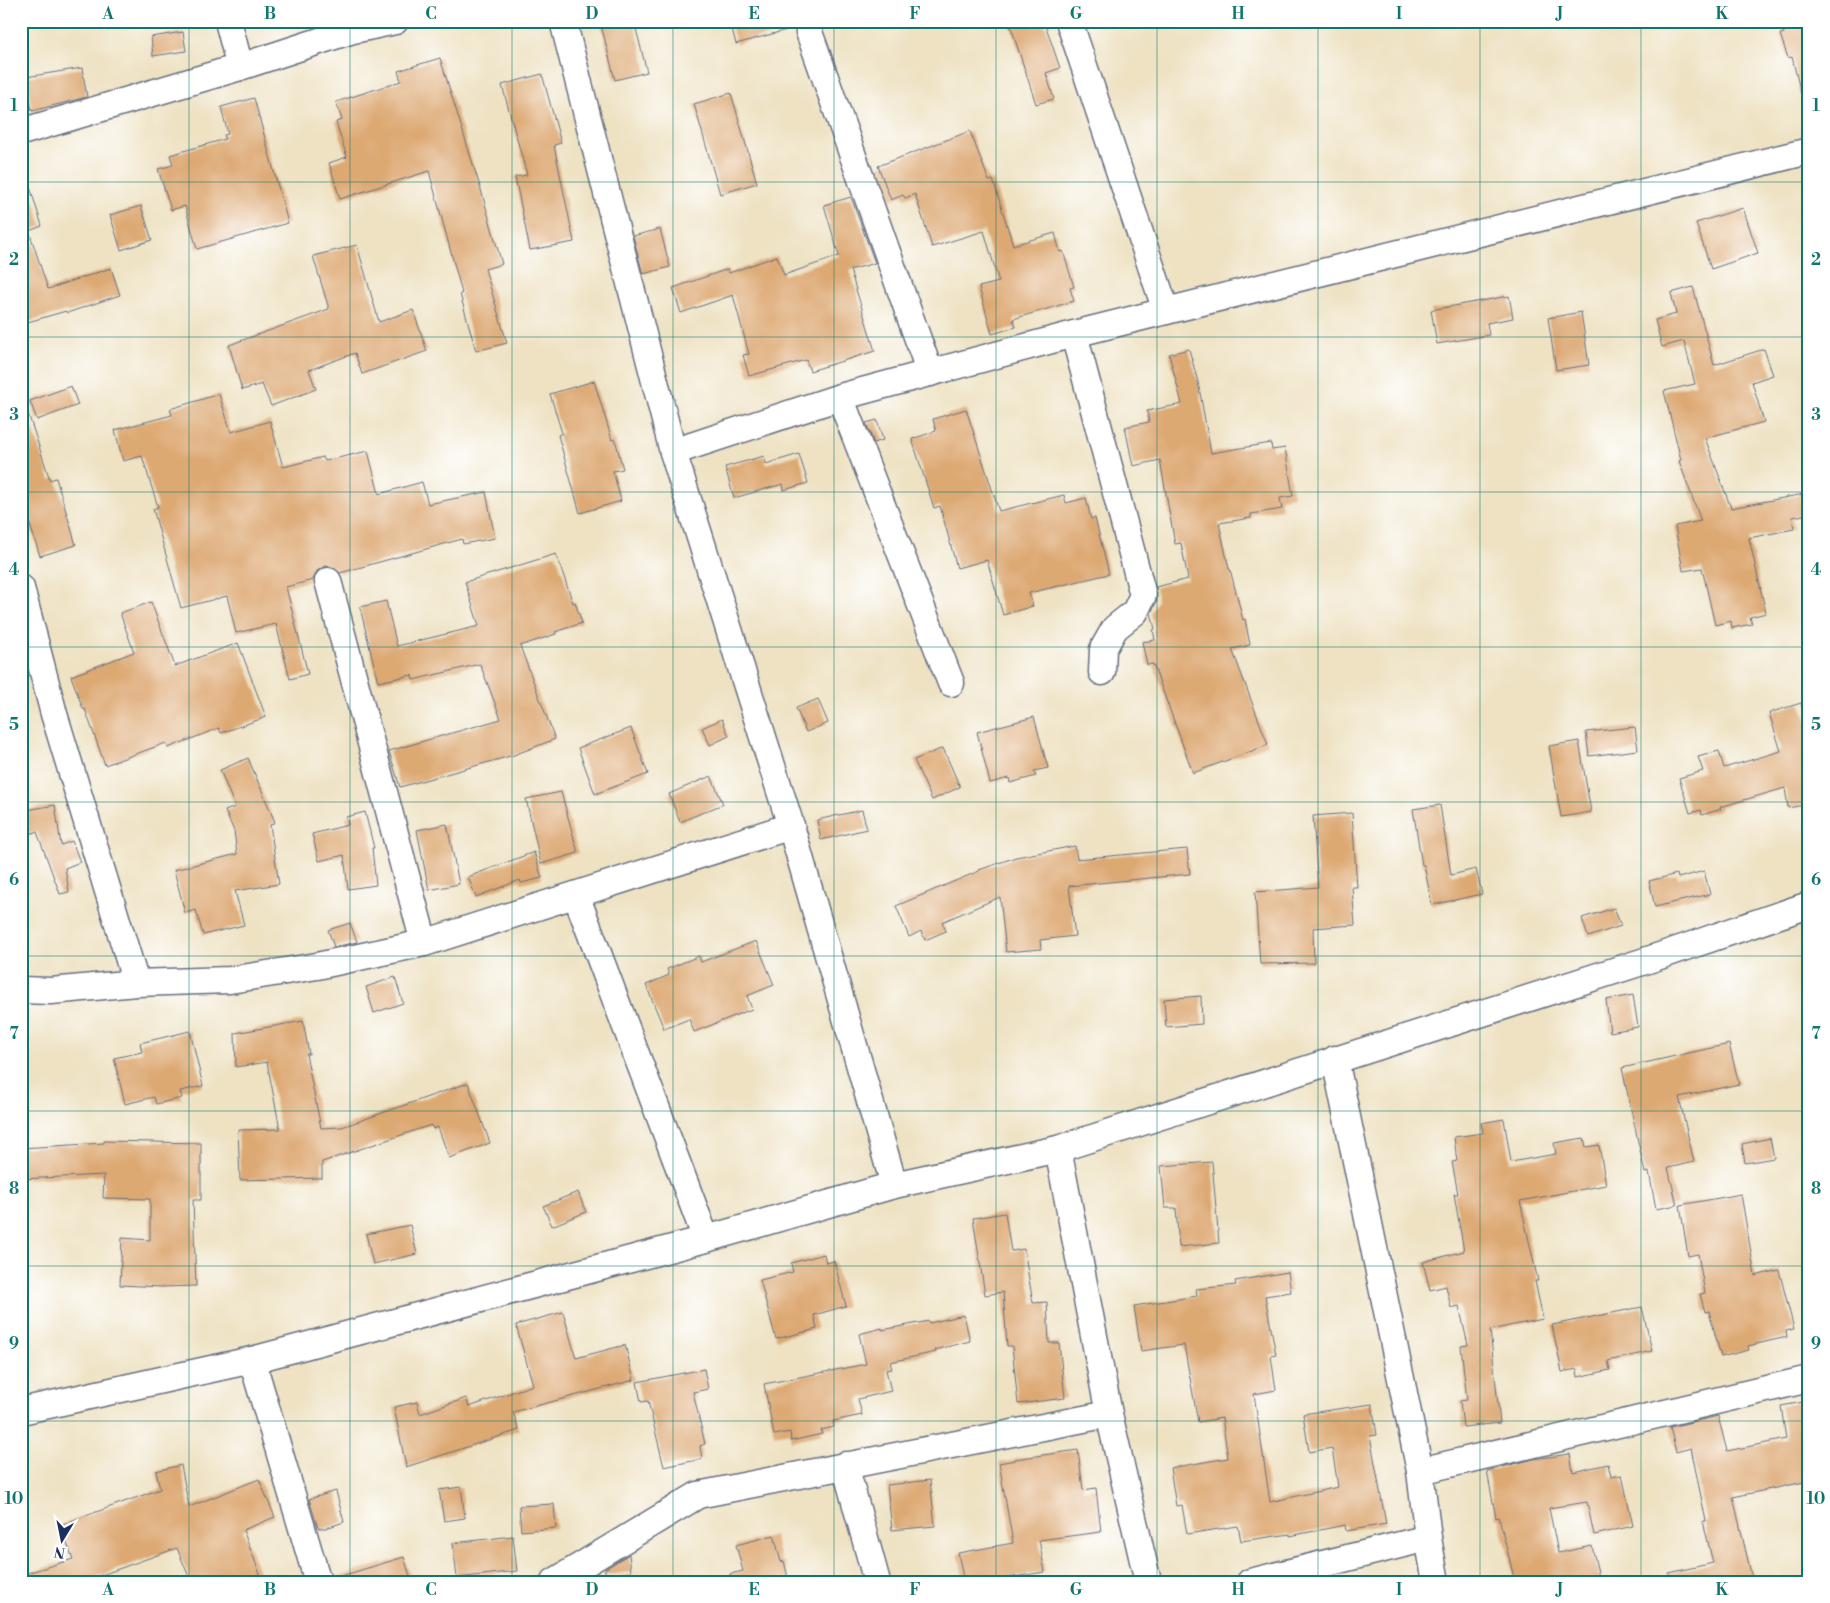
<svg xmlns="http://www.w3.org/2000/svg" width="1830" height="1603" font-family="'Libre Bodoni',serif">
  <rect width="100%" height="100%" fill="#fff"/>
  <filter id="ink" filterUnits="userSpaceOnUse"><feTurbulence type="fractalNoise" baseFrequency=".02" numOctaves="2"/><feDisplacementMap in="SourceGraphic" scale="10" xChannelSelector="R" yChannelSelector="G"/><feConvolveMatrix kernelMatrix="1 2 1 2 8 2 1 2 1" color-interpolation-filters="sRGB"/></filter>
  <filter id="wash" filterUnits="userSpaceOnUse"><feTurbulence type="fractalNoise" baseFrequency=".0096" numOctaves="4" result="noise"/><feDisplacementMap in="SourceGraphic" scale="20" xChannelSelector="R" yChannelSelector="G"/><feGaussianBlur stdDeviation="1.12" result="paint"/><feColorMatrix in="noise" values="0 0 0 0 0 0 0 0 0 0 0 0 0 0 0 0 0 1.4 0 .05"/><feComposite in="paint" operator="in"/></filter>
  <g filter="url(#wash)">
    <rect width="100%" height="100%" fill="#eee2c3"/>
    <g id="blocks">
      <g fill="#dda973">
        <polygon points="600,21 634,21 647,72 615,80"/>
        <polygon points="730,21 793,21 794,28 736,44"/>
        <polygon points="1009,21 1044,21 1060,68 1046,73 1054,99 1036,104"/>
        <polygon points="1779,21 1809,21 1809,93 1801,94 1792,57 1788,58 1780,34 1784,33"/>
        <polygon points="183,32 186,51 153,56 151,37"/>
        <polygon points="440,58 481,190 502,264 485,269 507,343 476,351 460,294 462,293 429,171 340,199 329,163 347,157 336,122 342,120 336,102 401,81 398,71"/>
        <polygon points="82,68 87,97 32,111 26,77"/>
        <polygon points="542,74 561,143 554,145 574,242 530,250 515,177 527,175 502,85"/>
        <polygon points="731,93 757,183 720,194 694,104"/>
        <polygon points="254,98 288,223 197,249 185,206 171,210 158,169 173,165 170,155 225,139 224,135 228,134 221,107"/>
        <polygon points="970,131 989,181 993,180 1013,245 1055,233 1060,252 1063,251 1074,287 1070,288 1074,301 1013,319 1016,327 992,334 979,287 999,282 984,231 932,247 915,194 905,198 903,195 891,200 878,166"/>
        <polygon points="26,174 42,226 29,231 48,289 111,268 120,295 67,313 66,311 21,324 21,175"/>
        <polygon points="851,197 875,263 850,270 875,351 810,371 806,360 749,376 743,355 749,354 733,295 681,313 673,288 728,269 729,273 777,256 784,275 839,256 824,205"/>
        <polygon points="141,206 152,240 121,250 110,215"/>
        <polygon points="1743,208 1758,253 1711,269 1696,223"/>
        <polygon points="660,229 670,267 643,274 633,236"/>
        <polygon points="357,245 379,322 413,310 427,351 362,374 355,353 309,370 316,389 271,406 262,384 242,390 229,345 329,309 313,256"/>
        <polygon points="1693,287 1714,365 1764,349 1773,375 1752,382 1764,422 1705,438 1731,508 1809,493 1809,514 1792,517 1794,529 1749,538 1766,613 1750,617 1752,624 1732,628 1731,621 1715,625 1702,568 1683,571 1675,526 1701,521 1679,461 1681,460 1664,391 1695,384 1684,341 1662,347 1655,320 1676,314 1671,293"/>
        <polygon points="1509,296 1513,318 1487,323 1489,335 1437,344 1431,310"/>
        <polygon points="1581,312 1589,365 1556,370 1548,318"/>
        <polygon points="1189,349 1198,382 1211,453 1271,443 1272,450 1285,448 1293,496 1280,498 1282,509 1251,514 1251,518 1219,523 1229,569 1230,569 1243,620 1245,619 1250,645 1232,649 1268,745 1193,773 1153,664 1147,665 1142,642 1155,640 1153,630 1155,629 1151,613 1157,601 1156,587 1188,579 1181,543 1175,544 1160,460 1133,466 1125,427 1149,422 1147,411 1182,404 1169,354"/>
        <polygon points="594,381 612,440 615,439 623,469 613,471 621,501 580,513 558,435 562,433 550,394"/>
        <polygon points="71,386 78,405 37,420 30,401"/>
        <polygon points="219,394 231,432 270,421 283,467 323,457 325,461 368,451 379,494 422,482 428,504 486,492 495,538 463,544 462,539 340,573 332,567 325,566 317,571 313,580 286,587 308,674 290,679 276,624 236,633 227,596 181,608 153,509 158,507 142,456 123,461 115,430 172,415 170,409"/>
        <polygon points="25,404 50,480 56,478 76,545 40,556 21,497 21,405"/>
        <polygon points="966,409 999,511 1064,495 1066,503 1086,498 1091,519 1095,518 1109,574 1029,593 1033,606 1003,615 987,560 957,568 940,506 934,508 912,439 936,431 933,419"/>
        <polygon points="877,420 883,440 874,443 866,423"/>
        <polygon points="799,454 808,483 784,490 783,484 734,498 725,467 764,456 766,464"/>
        <polygon points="556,554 573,603 575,602 582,623 555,632 556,634 520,646 555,739 514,755 400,787 389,751 501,719 480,664 413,680 412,675 378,682 360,607 386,601 397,646 479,626 465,582"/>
        <polygon points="151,602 175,666 238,643 266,717 221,733 219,728 168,748 166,743 105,765 85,709 83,709 71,676 134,652 120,613"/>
        <polygon points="818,699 828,723 806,732 796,708"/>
        <polygon points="1801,703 1809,729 1809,804 1788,808 1785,788 1720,807 1721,809 1702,815 1701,810 1690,813 1679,778 1703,771 1698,757 1719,751 1724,768 1781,751 1769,713"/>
        <polygon points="1034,717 1048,768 1034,771 1036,776 1010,783 1009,778 990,783 977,732"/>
        <polygon points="722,719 729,736 710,745 702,728"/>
        <polygon points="1635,727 1638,750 1589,756 1586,732"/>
        <polygon points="631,728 648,774 595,794 578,748"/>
        <polygon points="1579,741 1591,812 1561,817 1549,746"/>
        <polygon points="943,748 960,787 932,800 914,760"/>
        <polygon points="248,758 275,822 270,825 279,884 235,891 244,925 203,935 196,910 185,913 174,870 237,854 234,831 225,811 235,807 220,770"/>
        <polygon points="711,776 723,804 680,822 669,794"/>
        <polygon points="561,792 578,853 541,864 526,799"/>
        <polygon points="55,805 61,845 72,841 80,862 65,868 69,892 60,894 37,832 21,835 21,811"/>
        <polygon points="1440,805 1451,875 1476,869 1482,894 1432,905 1424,865 1422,865 1413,809"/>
        <polygon points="862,810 867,829 821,840 817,820"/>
        <polygon points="365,812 374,848 372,848 376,885 348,889 344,855 319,861 312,834 348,825 346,817"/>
        <polygon points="1352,813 1357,887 1352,887 1355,925 1313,928 1314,963 1260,964 1255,892 1318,887 1313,816"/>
        <polygon points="447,824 459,884 429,890 417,830"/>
        <polygon points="1075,846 1077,859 1187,849 1190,874 1069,886 1075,936 1040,940 1041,949 1006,952 1000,897 942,922 946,931 925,940 921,931 909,937 896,906 979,871 979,870 1016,857"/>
        <polygon points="534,852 542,878 521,883 520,880 476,897 468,877"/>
        <polygon points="1704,871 1710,894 1655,907 1649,881 1677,874 1678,878"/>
        <polygon points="1614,908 1621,926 1588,937 1582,918"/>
        <polygon points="350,923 357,942 334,947 328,930"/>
        <polygon points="756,941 774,985 747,996 752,1009 694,1032 689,1019 664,1029 646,985 669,975 667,969 699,956 701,962"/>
        <polygon points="395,977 403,1003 374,1013 366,987"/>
        <polygon points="1633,995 1638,1027 1610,1032 1606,1000"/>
        <polygon points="1201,996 1202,1024 1166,1027 1164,999"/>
        <polygon points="303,1021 309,1054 306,1054 321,1128 342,1127 468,1083 490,1143 449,1158 438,1127 433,1129 431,1125 322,1162 322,1178 240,1180 238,1130 280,1129 267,1062 236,1067 235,1033"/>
        <polygon points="190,1031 203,1086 180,1091 182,1098 156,1104 154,1097 125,1104 114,1058 142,1052 140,1043"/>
        <polygon points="1729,1044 1739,1084 1679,1097 1694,1162 1668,1168 1677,1205 1656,1209 1649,1172 1645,1173 1622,1068"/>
        <polygon points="1504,1119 1511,1162 1556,1154 1554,1143 1584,1138 1586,1147 1599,1145 1606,1185 1520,1201 1538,1281 1535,1281 1543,1319 1490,1330 1500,1423 1463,1427 1460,1401 1467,1400 1461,1346 1468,1345 1459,1306 1451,1308 1446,1286 1430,1290 1423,1262 1464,1251 1454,1194 1458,1194 1452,1162 1457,1161 1454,1137 1483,1133 1481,1123"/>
        <polygon points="1770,1138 1774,1158 1745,1163 1742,1144"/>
        <polygon points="104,1141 201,1143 201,1200 193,1200 196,1286 162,1287 120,1285 122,1238 150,1240 150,1199 103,1198 104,1175 21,1179 21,1148 104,1143"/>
        <polygon points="1212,1162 1219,1243 1179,1247 1176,1208 1165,1208 1161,1166"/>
        <polygon points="578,1192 586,1212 552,1226 543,1206"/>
        <polygon points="1741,1194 1755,1276 1779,1270 1794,1329 1786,1331 1787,1337 1748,1346 1749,1350 1721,1357 1709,1311 1705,1312 1700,1294 1705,1293 1698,1254 1688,1256 1680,1205"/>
        <polygon points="1005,1213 1011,1251 1024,1249 1033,1303 1047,1302 1049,1343 1059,1343 1065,1398 1018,1404 1012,1346 1007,1346 1003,1292 985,1295 973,1218"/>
        <polygon points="410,1225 417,1254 373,1264 366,1234"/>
        <polygon points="824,1254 826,1263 834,1261 846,1306 814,1315 817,1329 776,1339 760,1280 793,1272 791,1263"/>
        <polygon points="1288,1272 1291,1292 1265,1296 1276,1355 1271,1356 1276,1390 1254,1394 1270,1502 1338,1487 1332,1448 1309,1452 1303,1414 1372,1404 1377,1435 1370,1436 1386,1524 1346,1531 1345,1525 1290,1536 1290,1534 1241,1541 1238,1526 1187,1534 1182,1505 1176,1506 1170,1468 1228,1458 1222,1418 1198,1422 1184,1345 1141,1351 1134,1306 1197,1296 1196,1289 1236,1285 1235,1281"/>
        <polygon points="1642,1307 1652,1351 1608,1361 1610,1370 1578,1377 1577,1369 1562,1372 1552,1325"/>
        <polygon points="563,1312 576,1358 625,1345 634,1380 513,1412 519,1430 406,1467 394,1407 417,1402 420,1414 466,1398 469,1407 533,1385 516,1325"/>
        <polygon points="964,1315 970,1341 935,1350 936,1352 890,1362 892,1369 886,1370 891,1391 858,1399 862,1415 833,1421 834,1427 821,1430 822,1434 791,1441 790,1432 774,1435 764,1384 866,1364 859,1334 882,1328 882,1330 929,1321 929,1323"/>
        <polygon points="704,1369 708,1389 693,1392 705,1444 700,1446 702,1459 664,1467 648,1401 641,1402 637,1382"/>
        <polygon points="1809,1401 1809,1481 1733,1497 1753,1582 1670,1582 1669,1573 1713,1563 1703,1521 1706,1521 1691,1448 1676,1452 1670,1427 1718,1416 1727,1451 1786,1439 1781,1406"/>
        <polygon points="1078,1450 1083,1490 1096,1488 1101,1532 1039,1540 1045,1572 982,1582 964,1582 958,1553 1013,1543 999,1463 1015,1460 1015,1459"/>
        <polygon points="1570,1454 1573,1472 1608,1464 1611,1477 1622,1475 1633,1526 1594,1535 1587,1502 1549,1508 1558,1553 1592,1546 1600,1582 1515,1582 1499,1517 1496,1518 1487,1471 1534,1459"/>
        <polygon points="181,1465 189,1507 259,1479 275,1517 243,1530 263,1582 191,1582 177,1548 82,1582 21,1582 21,1575 73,1559 60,1525 160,1489 156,1471"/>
        <polygon points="930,1480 935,1526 892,1530 887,1485"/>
        <polygon points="461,1487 465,1518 444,1521 439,1490"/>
        <polygon points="336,1491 344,1522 326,1528 318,1528 309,1499"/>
        <polygon points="554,1504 556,1528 521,1531 519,1506"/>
        <polygon points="774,1535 781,1562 784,1561 789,1582 731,1582 730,1574 743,1571 736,1545"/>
        <polygon points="513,1536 517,1571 457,1578 453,1543"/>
        <polygon points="629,1554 631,1572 605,1575 605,1569"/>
        <polygon points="404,1557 412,1582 339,1582 338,1577"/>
      </g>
    </g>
  </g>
  <g filter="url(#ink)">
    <use href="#blocks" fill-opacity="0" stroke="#656e81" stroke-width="1"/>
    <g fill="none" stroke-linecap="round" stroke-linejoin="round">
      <defs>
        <g id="minor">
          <polyline points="228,21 240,67"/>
          <polyline points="563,21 673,452 791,826 894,1185"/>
          <polyline points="808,21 809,32 930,373"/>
          <polyline points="1069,21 1166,311"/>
          <polyline points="21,132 240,67 353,30 395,21"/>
          <polyline points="1074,334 1143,595 1135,612 1115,628 1103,649 1102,672"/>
          <polyline points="840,397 951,683"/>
          <polyline points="673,452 840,397 1074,334 1809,151"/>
          <polyline points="328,581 424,943"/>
          <polyline points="21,588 54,714 136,983"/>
          <polyline points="576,895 706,1239"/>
          <polyline points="21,990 51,991 136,983 230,980 317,966 424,943 791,826"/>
          <polyline points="1335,1059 1420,1471 1428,1538 1436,1582"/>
          <polyline points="1058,1149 1109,1414 1148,1582"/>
          <polyline points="252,1360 318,1582"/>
          <polyline points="21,1411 252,1360 706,1239 894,1185 1058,1149 1645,961 1809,905"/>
          <polyline points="845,1465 877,1582"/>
          <polyline points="1420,1471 1809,1379"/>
          <polyline points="554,1582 698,1495 1109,1414"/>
          <polyline points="1250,1582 1428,1538"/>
        </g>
      </defs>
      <use href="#minor" stroke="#656e81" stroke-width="29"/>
      <use href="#minor" stroke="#fff" stroke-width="26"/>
    </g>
  </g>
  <path fill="none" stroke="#0f766e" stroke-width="1" stroke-opacity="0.55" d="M189,21V1582M350,21V1582M512,21V1582M673,21V1582M834,21V1582M996,21V1582M1157,21V1582M1318,21V1582M1480,21V1582M1641,21V1582M21,182H1809M21,337H1809M21,492H1809M21,647H1809M21,802H1809M21,956H1809M21,1111H1809M21,1266H1809M21,1421H1809"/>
  <rect width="1830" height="1603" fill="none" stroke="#fff" stroke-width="55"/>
  <g transform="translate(62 1540) rotate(190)" stroke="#ffffff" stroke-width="4" paint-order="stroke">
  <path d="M0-4L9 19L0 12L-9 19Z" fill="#1b2f5e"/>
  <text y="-8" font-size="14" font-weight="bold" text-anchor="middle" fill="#1b2f5e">N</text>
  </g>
  <rect x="28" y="28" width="1774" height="1548" fill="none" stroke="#0f766e" stroke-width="2"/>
  <g font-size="16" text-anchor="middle" font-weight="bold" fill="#0f766e">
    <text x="108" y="19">A</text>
    <text x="270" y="19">B</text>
    <text x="431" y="19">C</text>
    <text x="592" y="19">D</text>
    <text x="754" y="19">E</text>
    <text x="915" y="19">F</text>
    <text x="1076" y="19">G</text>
    <text x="1238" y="19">H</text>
    <text x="1399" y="19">I</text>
    <text x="1560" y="19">J</text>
    <text x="1722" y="19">K</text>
    <text x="14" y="111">1</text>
    <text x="1816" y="111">1</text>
    <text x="14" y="265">2</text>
    <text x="1816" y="265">2</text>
    <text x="14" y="420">3</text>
    <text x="1816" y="420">3</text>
    <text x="14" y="575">4</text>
    <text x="1816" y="575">4</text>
    <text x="14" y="730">5</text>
    <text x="1816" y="730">5</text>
    <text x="14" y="885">6</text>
    <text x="1816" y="885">6</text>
    <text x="14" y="1039">7</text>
    <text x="1816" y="1039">7</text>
    <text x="14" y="1194">8</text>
    <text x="1816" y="1194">8</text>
    <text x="14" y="1349">9</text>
    <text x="1816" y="1349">9</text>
    <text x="14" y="1504">10</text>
    <text x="1816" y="1504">10</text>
    <text x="108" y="1595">A</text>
    <text x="270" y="1595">B</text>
    <text x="431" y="1595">C</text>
    <text x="592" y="1595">D</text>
    <text x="754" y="1595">E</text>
    <text x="915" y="1595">F</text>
    <text x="1076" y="1595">G</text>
    <text x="1238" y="1595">H</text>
    <text x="1399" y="1595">I</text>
    <text x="1560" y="1595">J</text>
    <text x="1722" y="1595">K</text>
  </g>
</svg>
